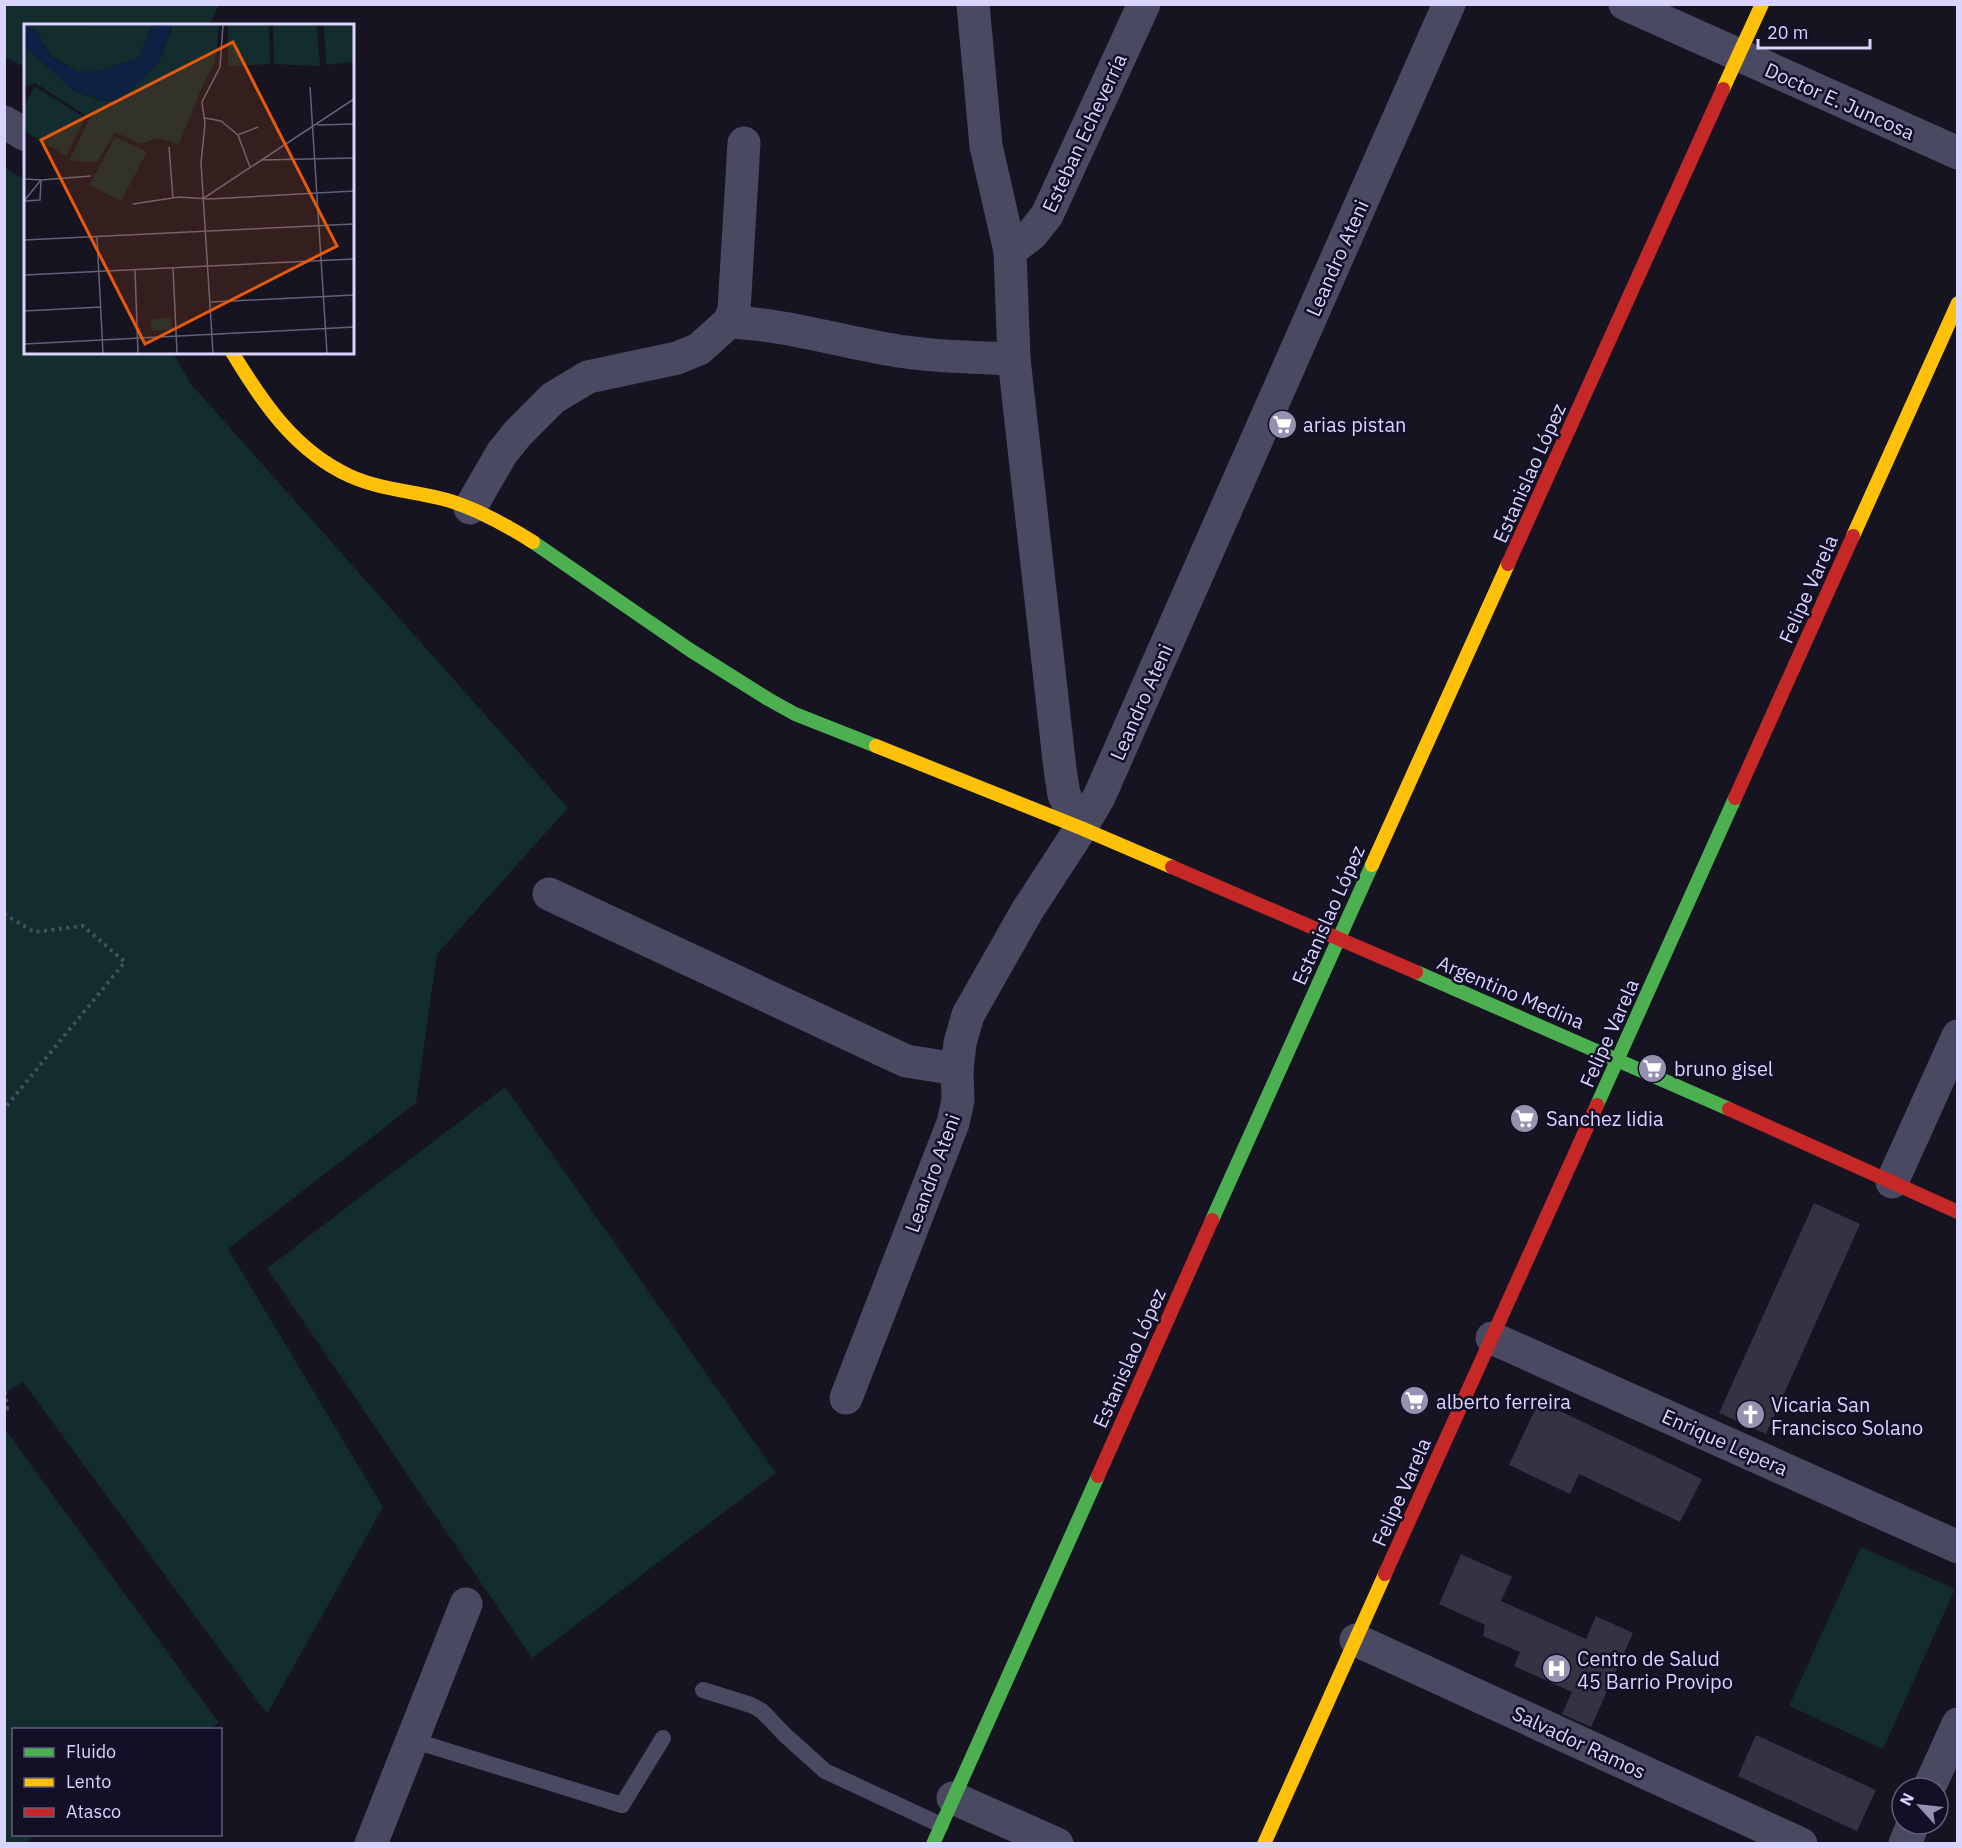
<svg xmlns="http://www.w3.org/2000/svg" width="1962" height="1848" font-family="'IBM Plex Sans',sans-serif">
  <rect width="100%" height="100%" fill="#161421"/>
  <g fill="#132c2d">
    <polygon points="4,5 5,4 219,5 209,25 26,26 25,67 5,57"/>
    <polygon points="4,167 25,180 26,352 173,353 190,383 568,808 437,954 416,1103 228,1249 383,1507 267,1714 23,1382 5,1393"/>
    <polygon points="505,1087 776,1473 532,1658 267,1268"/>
    <polygon points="4,1428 219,1723 208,1730 14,1730 14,1834 37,1835 23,1843 4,1843"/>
    <polygon points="1861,1547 1955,1589 1883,1749 1789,1706"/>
  </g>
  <g fill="#343243">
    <polygon points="1814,1203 1860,1224 1766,1434 1719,1413"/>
    <polygon points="1539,1401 1702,1479 1680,1522 1579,1474 1570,1494 1509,1465"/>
    <polygon points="1461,1554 1512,1577 1501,1601 1586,1639 1596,1616 1633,1633 1591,1727 1562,1714 1572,1692 1514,1666 1520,1652 1483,1636 1485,1625 1439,1604"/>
    <polygon points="1756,1735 1876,1790 1857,1831 1738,1776"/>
  </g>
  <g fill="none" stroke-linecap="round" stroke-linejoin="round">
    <g stroke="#44505f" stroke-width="4" stroke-dasharray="3 4.5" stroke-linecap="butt">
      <polyline points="4,914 34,932 83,926 125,962 4,1109"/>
      <polyline points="4,1384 7,1409 4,1410"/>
    </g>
    <g stroke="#4a4962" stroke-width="16">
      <polyline points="703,1690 751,1705 762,1711 785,1735 825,1771 941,1825"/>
      <polyline points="412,1740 622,1805 663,1738"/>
    </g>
    <g stroke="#4a4962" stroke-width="33">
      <polyline points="973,4 986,146 1010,251 1014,359 1060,769 1064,795 1081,828"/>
      <polyline points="1625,4 1958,153"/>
      <polyline points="4,122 26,135"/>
      <polyline points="1010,251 1032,234 1047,215 1144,4"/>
      <path d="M729,322C782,324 835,340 887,349C929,357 972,357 1014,359"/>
      <polyline points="470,508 502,453 518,433 553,398 588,377 677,358 699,349 729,322 734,310 744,143"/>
      <polyline points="549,894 906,1061 957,1069"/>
      <polyline points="1892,1182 1958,1036"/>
      <polyline points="1492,1338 1958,1547"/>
      <polyline points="846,1398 953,1123 958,1100 957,1069 960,1043 968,1015 1027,911 1081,828 1099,797 1449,4"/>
      <polyline points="1356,1640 1801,1844"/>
      <polyline points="1929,1788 1958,1724"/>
      <polyline points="953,1798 1057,1844"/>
      <polyline points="371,1844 466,1604"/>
      <polyline points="1905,1844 1913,1824"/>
    </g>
    <g stroke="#4caf50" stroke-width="14">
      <polyline points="533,542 690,650 768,699 795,714 876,746"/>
      <polyline points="1416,972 1729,1109"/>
      <polyline points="1597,1105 1735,798"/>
      <polyline points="1212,1220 1372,865"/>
      <polyline points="933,1844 1098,1476"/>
    </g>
    <g stroke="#ffc107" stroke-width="14">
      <polyline points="1723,89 1762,4"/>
      <path d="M232,352C262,402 295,451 350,476C381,490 414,491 447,500C478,509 506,525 533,542"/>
      <polyline points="1853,536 1958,303"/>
      <polyline points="876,746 1081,828 1172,867"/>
      <polyline points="1372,865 1508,564"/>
      <polyline points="1264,1844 1385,1574"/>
    </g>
    <g stroke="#c62828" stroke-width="14">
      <polyline points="1508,564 1723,89"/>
      <polyline points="1735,798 1853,536"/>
      <polyline points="1172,867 1416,972"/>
      <polyline points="1729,1109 1958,1212"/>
      <polyline points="1098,1476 1212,1220"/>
      <polyline points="1385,1574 1597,1105"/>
    </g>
  </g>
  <defs>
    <symbol id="supermarket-disc" viewBox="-11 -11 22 22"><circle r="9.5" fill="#9591b1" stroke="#130f26"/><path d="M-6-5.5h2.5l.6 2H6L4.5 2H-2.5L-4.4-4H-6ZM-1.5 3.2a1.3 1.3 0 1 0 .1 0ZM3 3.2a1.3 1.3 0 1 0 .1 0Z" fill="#fff"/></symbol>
    <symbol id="church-disc" viewBox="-11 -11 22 22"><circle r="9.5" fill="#9591b1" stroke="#130f26"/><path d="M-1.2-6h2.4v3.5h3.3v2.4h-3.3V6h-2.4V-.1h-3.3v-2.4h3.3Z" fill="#fff"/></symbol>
    <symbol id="hospital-disc" viewBox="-11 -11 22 22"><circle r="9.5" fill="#9591b1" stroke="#130f26"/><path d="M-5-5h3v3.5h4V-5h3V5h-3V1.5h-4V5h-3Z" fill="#fff"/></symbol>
  </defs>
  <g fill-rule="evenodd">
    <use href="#supermarket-disc" x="1266" y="408" width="33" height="33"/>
    <use href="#supermarket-disc" x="1636" y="1052" width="33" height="33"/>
    <use href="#supermarket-disc" x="1508" y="1102" width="33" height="33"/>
    <use href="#supermarket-disc" x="1398" y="1384" width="33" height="33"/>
    <use href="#church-disc" x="1734" y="1398" width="33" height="33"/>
    <use href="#hospital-disc" x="1540" y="1652" width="33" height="33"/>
  </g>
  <g text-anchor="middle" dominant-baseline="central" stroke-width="5" stroke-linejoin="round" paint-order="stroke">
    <g font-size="20" fill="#d9d4ff" stroke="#130f26">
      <text transform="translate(1840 101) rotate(24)">Doctor E. Juncosa</text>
      <text transform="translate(1084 133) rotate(-65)">Esteban Echeverría</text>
      <text transform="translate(1337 258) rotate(-66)">Leandro Ateni</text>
      <text transform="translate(1529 473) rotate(-66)">Estanislao López</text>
      <text transform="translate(1808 589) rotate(-66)">Felipe Varela</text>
      <text transform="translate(1141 702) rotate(-66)">Leandro Ateni</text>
      <text transform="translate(1328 915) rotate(-66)">Estanislao López</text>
      <text transform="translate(1511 992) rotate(23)">Argentino Medina</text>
      <text transform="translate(1609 1033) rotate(-66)">Felipe Varela</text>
      <text transform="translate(932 1173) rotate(-70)">Leandro Ateni</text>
      <text transform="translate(1129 1358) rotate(-66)">Estanislao López</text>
      <text transform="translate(1725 1442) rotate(24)">Enrique Lepera</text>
      <text transform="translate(1401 1492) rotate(-66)">Felipe Varela</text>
      <text transform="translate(1579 1742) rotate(25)">Salvador Ramos</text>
    </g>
    <g font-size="20" fill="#d9d4ff" stroke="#130f26" text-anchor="start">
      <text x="1303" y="424">arias pistan</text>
      <text x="1674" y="1068">bruno gisel</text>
      <text x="1546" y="1118">Sanchez lidia</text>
      <text x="1436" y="1401">alberto ferreira</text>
      <text x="1771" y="1404">Vicaria San<tspan x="1771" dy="23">Francisco Solano</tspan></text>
      <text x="1577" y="1658">Centro de Salud<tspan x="1577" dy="23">45 Barrio Provipo</tspan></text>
    </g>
  </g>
  <g transform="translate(24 24)">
    <rect width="330" height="330" fill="#161421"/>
    <path d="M128,1L115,34L74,47H54L28,33L12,7L0,2ZM149,1H195L191,40L180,58L155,120L133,114L117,120L91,108L73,138L45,137L66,94L11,59L0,64V21L49,66L77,77L92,76L135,38ZM204,1H245L246,40L204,42ZM249,1H293L296,42L250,40ZM300,1H330V38L302,41ZM11,63L61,94L42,132L0,107V81ZM91,113L123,128L97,177L65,161ZM147,294L148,306L127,307V295Z" fill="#132c2d"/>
    <path d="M129,1H148L135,38L104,69L92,75L77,76L49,66L0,21V2L12,7L28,34L54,47H74L115,34Z" fill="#0d2144"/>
    <path fill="none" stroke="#64617a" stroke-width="1.5" d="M286,63L303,329M181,94L197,97L214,111L234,103M293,101L330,100M214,111L226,143M145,123L149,174M237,136L330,134M0,155L17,156L16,176L1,177M180,174L330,75M0,177L17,156L67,152M109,180L155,173L185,175L330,167M73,213L79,329M0,216L330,200M149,244L153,329M111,246L114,329M0,251L330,235M187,278L330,271M0,287L77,283M0,320L330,303M189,329L177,139L181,100L178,78L196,43L199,1"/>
    <path fill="#e8590c" fill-opacity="0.15" stroke="#e8590c" stroke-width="3" d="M209,18L313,222L121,320L17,116Z"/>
    <rect width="330" height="330" fill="none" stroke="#d9d4ff" stroke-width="3"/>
  </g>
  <rect width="1962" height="1848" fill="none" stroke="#d9d4ff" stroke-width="12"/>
  <rect x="12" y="1728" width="210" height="108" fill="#130f26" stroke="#625e7d" stroke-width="1.5"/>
  <rect x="24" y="1748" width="30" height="9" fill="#4caf50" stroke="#625e7d" stroke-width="1.5"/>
  <text x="66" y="1758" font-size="18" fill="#d9d4ff">Fluido</text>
  <rect x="24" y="1778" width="30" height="9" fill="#ffc107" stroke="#625e7d" stroke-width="1.5"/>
  <text x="66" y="1788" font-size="18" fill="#d9d4ff">Lento</text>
  <rect x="24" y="1808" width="30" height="9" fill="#c62828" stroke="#625e7d" stroke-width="1.5"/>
  <text x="66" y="1818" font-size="18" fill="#d9d4ff">Atasco</text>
  <g transform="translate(1920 1806) rotate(297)"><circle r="28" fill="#130f26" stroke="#625e7d" stroke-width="1.5"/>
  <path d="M0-4.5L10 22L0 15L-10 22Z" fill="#9591b1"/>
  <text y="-9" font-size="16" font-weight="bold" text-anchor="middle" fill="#d9d4ff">N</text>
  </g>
  <path d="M1758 39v9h112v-9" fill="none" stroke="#d9d4ff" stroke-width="3"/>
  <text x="1767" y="39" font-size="18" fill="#d9d4ff" stroke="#130f26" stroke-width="4.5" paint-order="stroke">20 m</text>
</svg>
